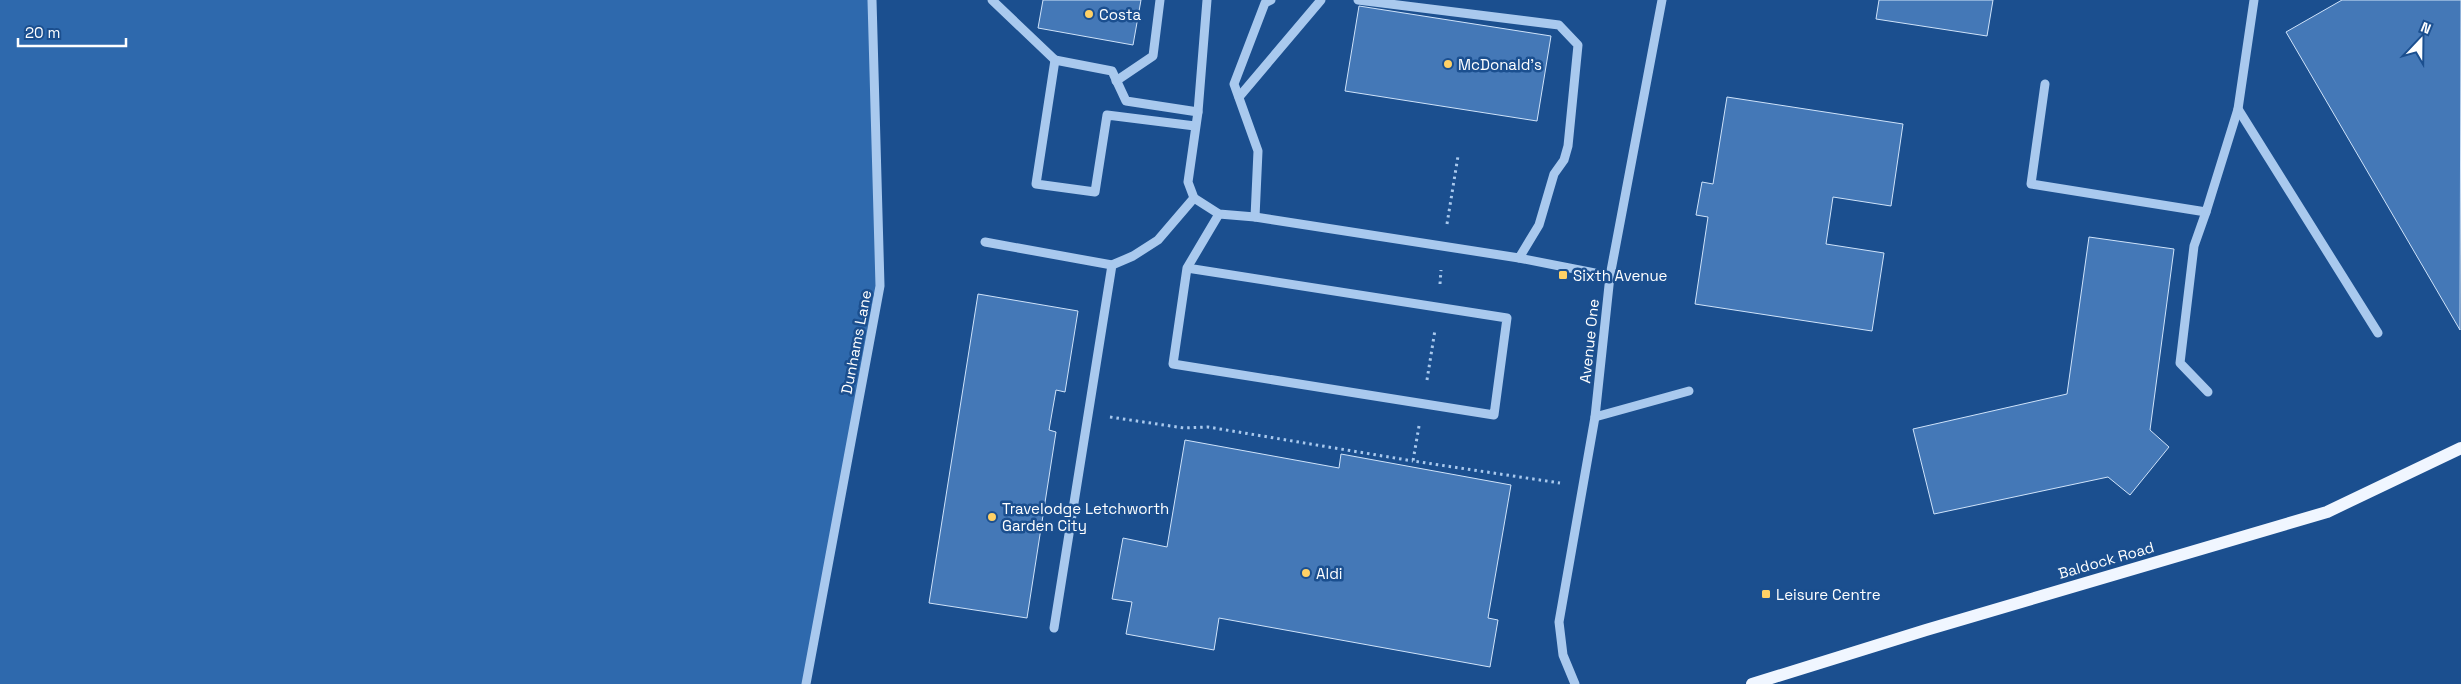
<svg xmlns="http://www.w3.org/2000/svg" width="2461" height="684" font-family="'Space Grotesk',sans-serif">
  <rect width="100%" height="100%" fill="#1b4f8f"/>
  <polygon fill="#2e69ad" points="0,0 872,0 880,286 806,684 0,684"/>
  <g fill="#4478b7" stroke="#cfe3fa">
    <polygon points="1043,0 1141,0 1133,45 1038,28"/>
    <polygon points="1879,0 1993,0 1987,36 1876,19"/>
    <polygon points="2342,0 2461,0 2460,330 2286,32"/>
    <polygon points="1359,6 1551,36 1537,121 1345,91"/>
    <polygon points="1727,97 1903,124 1891,206 1833,197 1826,244 1884,253 1872,331 1695,304 1708,217 1696,215 1702,182 1713,184"/>
    <polygon points="2089,237 2174,249 2150,430 2169,447 2130,495 2108,477 1934,514 1913,429 2067,394"/>
    <polygon points="978,294 1078,311 1065,392 1056,390 1049,430 1056,432 1027,618 929,603"/>
    <polygon points="1185,440 1339,468 1341,454 1511,485 1488,618 1498,620 1490,667 1219,618 1214,650 1126,634 1132,602 1112,599 1123,538 1167,547"/>
  </g>
  <g fill="none" stroke-linecap="round" stroke-linejoin="round">
    <g stroke="#a9c9ee" stroke-width="3" stroke-dasharray="2.5 4" stroke-linecap="butt">
      <polyline points="1447,224 1458,156"/>
      <polyline points="1440,284 1441,270"/>
      <polyline points="1427,380 1435,330"/>
      <polyline points="1110,417 1184,428 1208,427 1413,461"/>
      <polyline points="1419,426 1413,461 1560,483"/>
    </g>
    <g stroke="#a9c9ee" stroke-width="9">
      <polyline points="992,0 1055,60"/>
      <polyline points="1207,0 1198,112 1188,182 1194,198 1219,214 1255,217 1519,258 1610,276"/>
      <polyline points="1358,0 1559,25 1578,45 1568,146 1564,160 1554,174 1539,225 1519,258"/>
      <polyline points="1116,81 1153,56 1160,0"/>
      <polyline points="2045,84 2031,184 2206,212 2238,109 2254,0"/>
      <polyline points="1239,97 1321,0"/>
      <polyline points="2238,109 2378,333"/>
      <polyline points="1195,126 1107,115 1095,192 1036,184 1055,60 1112,71 1126,101 1198,112"/>
      <polyline points="2206,212 2194,246 2180,363 2208,392"/>
      <polyline points="1255,217 1258,151 1234,84 1265,3 1271,0"/>
      <polyline points="985,242 1112,265"/>
      <polyline points="1187,268 1507,318 1494,415 1173,364 1187,268 1219,214"/>
      <polyline points="1595,417 1689,391"/>
      <polyline points="1054,628 1112,265 1133,256 1158,240 1194,198"/>
      <polyline points="806,684 880,286 872,0"/>
      <polyline points="1575,684 1563,655 1559,622 1595,417 1610,276 1662,0"/>
    </g>
    <polyline stroke="#f0f6ff" stroke-width="12" points="1752,684 1926,630 2327,512 2461,448"/>
  </g>
  <g fill="#ffd166" stroke="#1b4f8f" stroke-width="2">
    <circle cx="1089" cy="14" r="5"/>
    <circle cx="1448" cy="64" r="5"/>
    <rect x="1558" y="270" width="10" height="10" rx="2.5"/>
    <circle cx="992" cy="517" r="5"/>
    <circle cx="1306" cy="573" r="5"/>
    <rect x="1761" y="589" width="10" height="10" rx="2.5"/>
  </g>
  <g text-anchor="middle" dominant-baseline="central" stroke-width="5" stroke-linejoin="round" paint-order="stroke">
    <g font-size="15" fill="#fff" stroke="#1b4f8f" text-anchor="start">
      <text x="1099" y="14">Costa</text>
      <text x="1458" y="64">McDonald's</text>
      <text x="1573" y="275">Sixth Avenue</text>
      <text x="1002" y="508">Travelodge Letchworth<tspan x="1002" dy="17">Garden City</tspan></text>
      <text x="1316" y="573">Aldi</text>
      <text x="1776" y="594">Leisure Centre</text>
    </g>
    <g font-size="15" fill="#fff" stroke="#1b4f8f">
      <text transform="translate(1589 341) rotate(-84)">Avenue One</text>
      <text transform="translate(856 342) rotate(-79)">Dunhams Lane</text>
      <text transform="translate(2106 560) rotate(-16)">Baldock Road</text>
    </g>
  </g>
  <g transform="translate(2421 40) rotate(22)" stroke="#1b4f8f" stroke-width="4" paint-order="stroke">
  <path d="M0-4L9 19L0 12L-9 19Z" fill="#ffffff"/>
  <text y="-8" font-size="14" font-weight="bold" text-anchor="middle" fill="#ffffff">N</text>
  </g>
  <path d="M18 38v8h108v-8" fill="none" stroke="#ffffff" stroke-width="2.5"/>
  <text x="25" y="38" font-size="15" fill="#ffffff" stroke="#1b4f8f" stroke-width="4" paint-order="stroke">20 m</text>
</svg>
